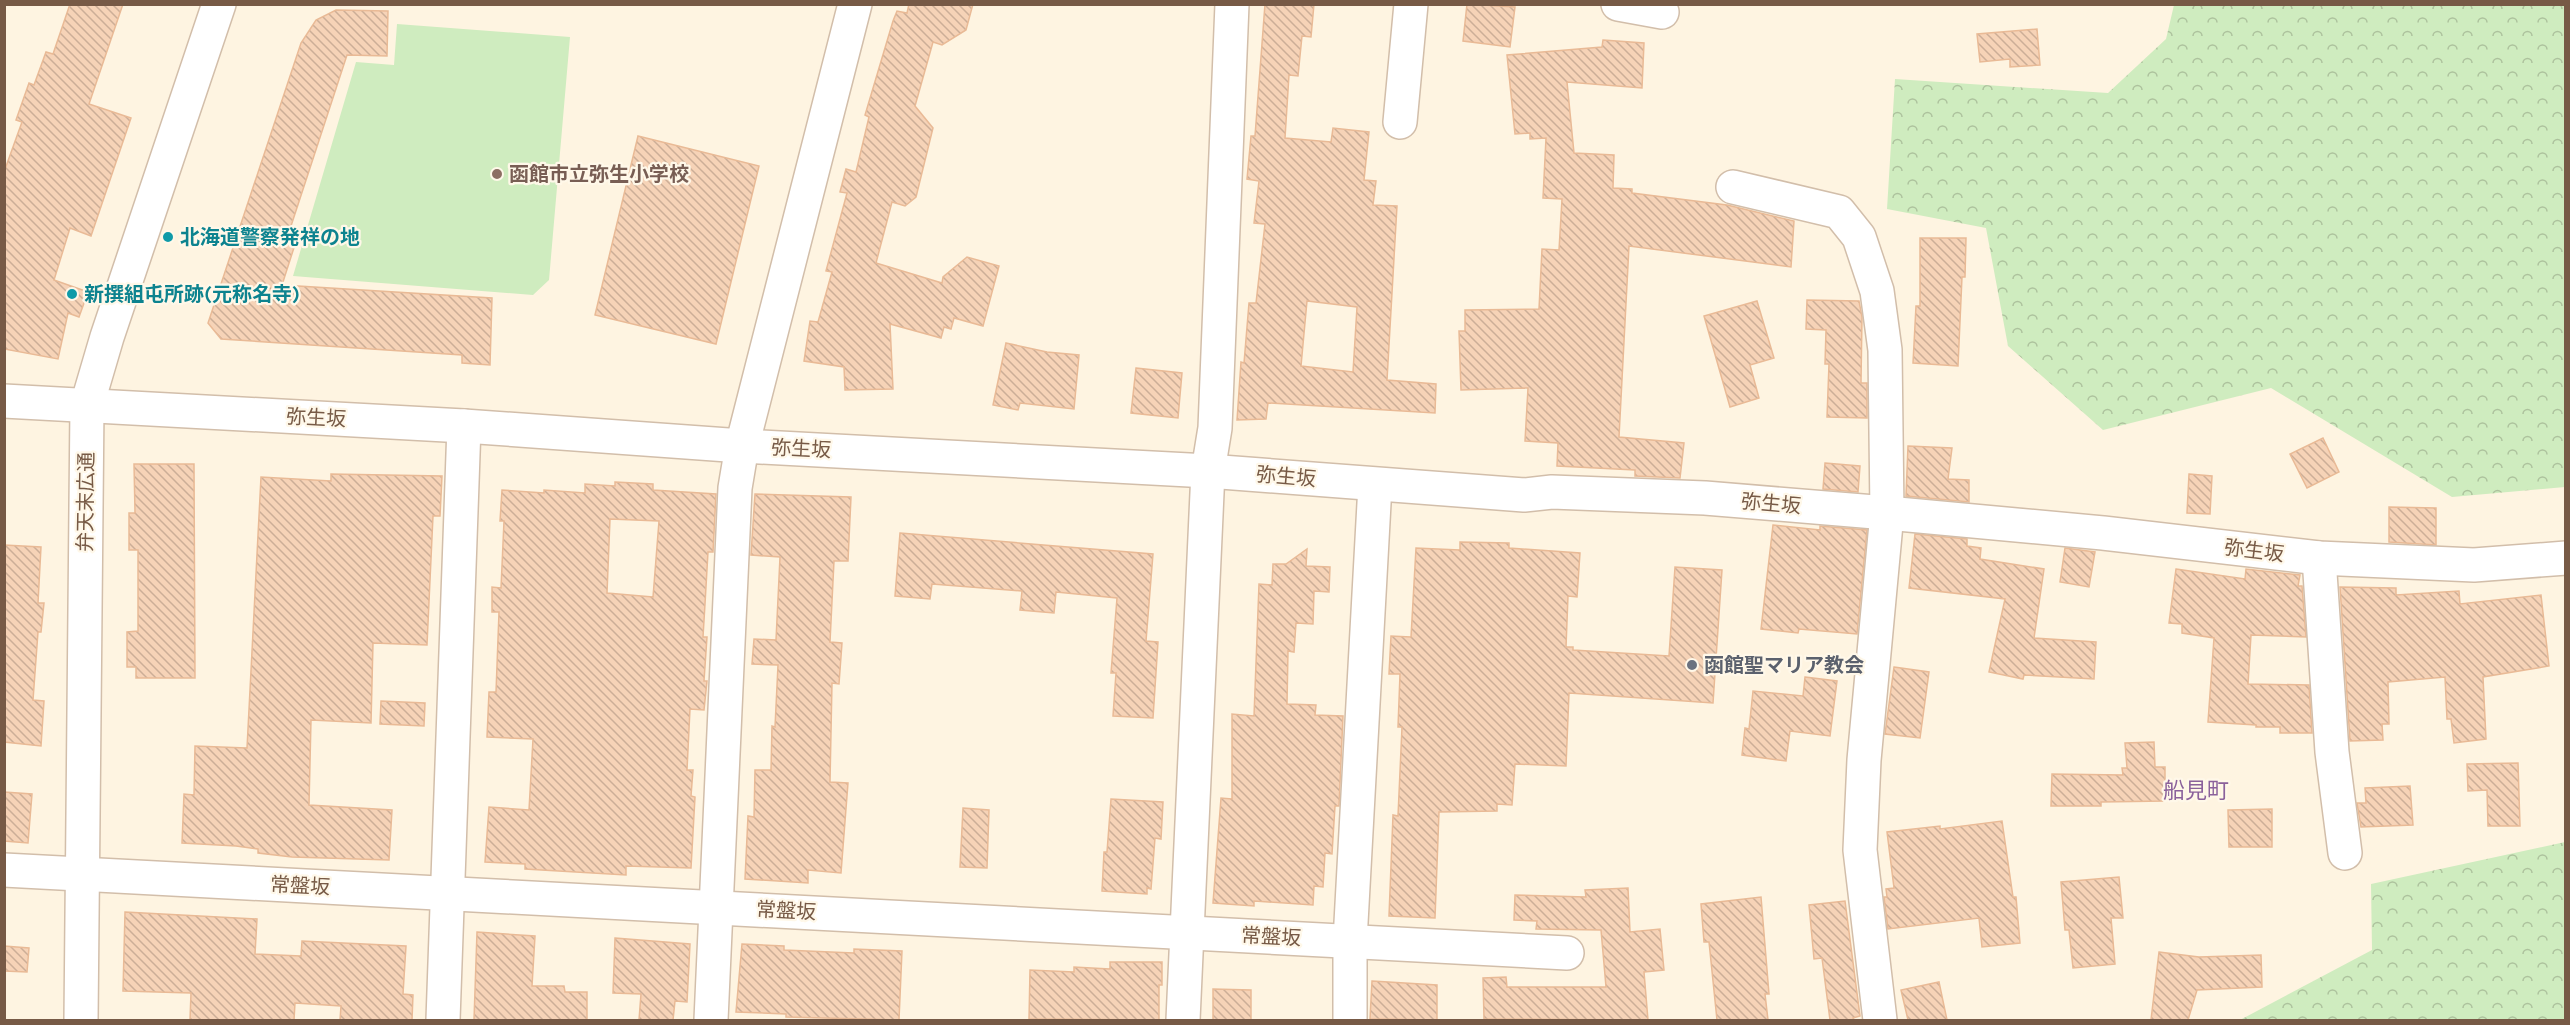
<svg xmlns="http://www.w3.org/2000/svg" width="2570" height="1025" font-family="Karla,'Noto Sans JP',sans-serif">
  <defs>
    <pattern id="forest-crowns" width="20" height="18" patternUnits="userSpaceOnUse" patternTransform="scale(1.5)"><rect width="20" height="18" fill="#cfecbf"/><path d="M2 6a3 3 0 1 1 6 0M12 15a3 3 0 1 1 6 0" fill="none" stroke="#adc29d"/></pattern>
    <pattern id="building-back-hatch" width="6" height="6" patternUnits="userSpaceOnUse" patternTransform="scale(1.5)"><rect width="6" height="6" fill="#f6d3b7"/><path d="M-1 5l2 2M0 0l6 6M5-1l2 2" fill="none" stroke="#ccae97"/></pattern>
  </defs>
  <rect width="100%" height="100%" fill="#fef4e1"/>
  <polygon fill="#cfecbf" points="397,24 570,37 549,280 533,295 293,276 356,62 394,65"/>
  <g fill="url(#forest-crowns)">
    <polygon points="2174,5 2565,5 2565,487 2452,497 2271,388 2103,430 2008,346 1986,228 1887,209 1895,79 2108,93 2166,39"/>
    <polygon points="2565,842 2565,1020 2240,1020 2372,950 2371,884"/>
  </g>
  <g fill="url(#building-back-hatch)" stroke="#e9ba96" stroke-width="1.5" fill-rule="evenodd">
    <polygon points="70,4 123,4 89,104 131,118 91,236 70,228 54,280 88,292 79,317 68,313 58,359 4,349 4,172 22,122 16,120 29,83 34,85 46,52 53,54"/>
    <polygon points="909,4 973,4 966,30 942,45 933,42 915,106 933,128 916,197 905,206 892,202 876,263 942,283 943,277 967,257 999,266 983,326 954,318 951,329 944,327 941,338 890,324 893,389 845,390 844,367 804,361 810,321 818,322 832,272 826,271 847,193 840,192 846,169 856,172 869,117 865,115 893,21 897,11 907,13"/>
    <path d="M1265,4H1314L1311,37L1302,36L1298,76L1289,75L1285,138L1331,142L1333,128L1369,132L1364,180L1376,181L1373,205L1397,206L1387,380L1436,384L1435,413L1268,403L1266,419L1237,420L1241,362L1244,363L1249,303H1256L1265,224L1254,223L1259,181L1247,179L1251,136H1255ZM1307,301L1357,307L1353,372L1301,366Z"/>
    <polygon points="1467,4 1515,7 1510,47 1463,41"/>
    <polygon points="336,10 388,11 387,56 347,55 290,229 299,232 282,285 492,298 490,365 462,363 462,355 221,339 208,323 301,43 316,20"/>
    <polygon points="2037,29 2040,65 2010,67 2010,59 1980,62 1977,34"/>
    <polygon points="1603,40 1644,43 1642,88 1567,82 1574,153 1614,155 1613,188 1632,189 1632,193 1727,205 1794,221 1791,267 1629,246 1619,437 1684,443 1680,478 1635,476 1635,470 1557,466 1558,443 1525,441 1528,388 1461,390 1459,331 1465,331 1465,310 1539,309 1542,249 1559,250 1562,199 1543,198 1546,138 1530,139 1530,133 1515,134 1507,55 1602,47"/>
    <polygon points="638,136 759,166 716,344 595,315"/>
    <polygon points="1920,238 1966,238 1965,277 1962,277 1958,366 1913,363 1916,306 1920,306"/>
    <polygon points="1807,300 1859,301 1862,317 1861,383 1867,383 1867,418 1827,417 1829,364 1825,364 1826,330 1806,329"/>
    <polygon points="1757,301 1774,358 1750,365 1759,398 1730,407 1704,316"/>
    <polygon points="1006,343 1047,352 1079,355 1074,409 1020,403 1018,410 993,405"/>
    <polygon points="1136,368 1182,373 1178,418 1131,413"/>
    <polygon points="2323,438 2339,472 2307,488 2290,454"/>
    <polygon points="1908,446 1952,448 1948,479 1969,480 1969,502 1906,496"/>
    <polygon points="1825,463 1860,466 1858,492 1823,489"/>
    <polygon points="134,464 194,464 195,678 136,678 136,667 127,667 127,632 138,631 138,550 129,550 129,513 135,513"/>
    <polygon points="331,474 442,476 440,516 433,516 427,645 373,643 371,723 311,720 309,805 392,810 389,860 292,857 258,853 258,849 236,846 182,843 184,794 194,795 195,746 247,748 261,477 331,481"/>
    <polygon points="2189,474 2212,476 2210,514 2187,513"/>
    <path d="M615,482L653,484V490L716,494L713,552H708L705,604L703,637H707L704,681H707L704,710L690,709L687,770H693L691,796L695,797L691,868L626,866V875L525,869V864L485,862L489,807L529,810L533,739L487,737L489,692H496L499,612H492V587L501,588L504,521H500L502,490L544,493V490L585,493V484L615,486ZM610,519L659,521L653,597L607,593Z"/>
    <polygon points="755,494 851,497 848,561 834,561 830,642 842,643 839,684 832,683 830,782 848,783 841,873 808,870 808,883 745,879 748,816 754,817 755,770 771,770 772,726 775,727 778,665 752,664 754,639 776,640 780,557 751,555"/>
    <polygon points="2389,507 2436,508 2436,545 2389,542"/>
    <polygon points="1773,525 1820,530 1820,526 1867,530 1857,634 1799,629 1798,633 1761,629"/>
    <polygon points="900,533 1153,554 1146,641 1158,642 1153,718 1113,716 1116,673 1111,673 1117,598 1056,592 1054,613 1020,610 1022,591 932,584 930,599 895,596"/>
    <polygon points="1915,534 1967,539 1967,546 1981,548 1980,559 2044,569 2034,638 2096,642 2094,679 2024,675 2023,679 1989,672 2005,599 1909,588"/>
    <polygon points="1460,542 1509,543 1509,548 1580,553 1577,597 1568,596 1566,647 1573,647 1573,650 1669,656 1675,567 1722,570 1713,703 1569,693 1566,766 1515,764 1512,805 1497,804 1497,811 1439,812 1435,918 1389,916 1393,815 1398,816 1402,727 1398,727 1400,674 1389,674 1391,636 1411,637 1416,548 1460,550"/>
    <polygon points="4,545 41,547 38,603 44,603 41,632 38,632 33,700 44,701 41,746 4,742"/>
    <polygon points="2065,548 2095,552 2089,587 2060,582"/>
    <polygon points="1307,549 1306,566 1330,567 1329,592 1314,591 1313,624 1296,623 1294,652 1288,651 1287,704 1316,705 1315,715 1343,716 1339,806 1335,806 1332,854 1325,853 1323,887 1314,886 1313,905 1254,901 1254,906 1213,903 1221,798 1232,799 1232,714 1254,716 1259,584 1272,585 1273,564 1286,564"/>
    <polygon points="2176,569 2245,579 2246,569 2300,575 2298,586 2302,586 2306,637 2251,635 2248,684 2309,685 2312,733 2280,733 2280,727 2256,727 2256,725 2208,722 2214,638 2182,633 2182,624 2169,623"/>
    <polygon points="2340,587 2396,588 2396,595 2459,591 2460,604 2541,595 2549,666 2483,677 2486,739 2454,743 2451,719 2447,719 2445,677 2388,682 2389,724 2382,724 2383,740 2350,741"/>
    <polygon points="1894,667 1929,672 1920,738 1885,734"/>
    <polygon points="1805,677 1837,681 1830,736 1790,731 1786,761 1742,755 1745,728 1749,729 1753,691 1803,696"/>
    <polygon points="381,701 425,703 424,726 380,724"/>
    <polygon points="2154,742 2155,767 2165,767 2165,801 2101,802 2101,806 2051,806 2052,774 2123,775 2122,768 2127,768 2125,743"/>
    <polygon points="2518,763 2520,826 2488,826 2487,790 2468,791 2467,764"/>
    <polygon points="2410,786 2413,825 2361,827 2357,803 2366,803 2365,788"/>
    <polygon points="4,792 32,794 28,843 4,841"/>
    <polygon points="1111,799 1163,802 1161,839 1155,838 1151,889 1147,888 1147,894 1102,891 1104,852 1107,852"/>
    <polygon points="963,808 989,810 987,868 960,867"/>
    <polygon points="2272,809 2272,847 2229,847 2228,810"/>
    <polygon points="2002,821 2013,897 2016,897 2020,943 1982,947 1979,918 1888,929 1884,897 1887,897 1886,889 1894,888 1887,832 1940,826 1940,829"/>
    <polygon points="2119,877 2123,918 2111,918 2115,964 2073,968 2069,930 2065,930 2061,882"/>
    <polygon points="1628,888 1630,932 1660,929 1664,970 1644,972 1648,1020 1484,1019 1483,978 1506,977 1507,987 1606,987 1601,930 1536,929 1537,921 1514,920 1515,895 1586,897 1585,890"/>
    <polygon points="1761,897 1769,994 1765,994 1768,1020 1717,1020 1709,942 1704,942 1701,904"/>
    <polygon points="1845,901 1860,1016 1853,1018 1854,1020 1830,1020 1822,958 1814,959 1809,905"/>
    <polygon points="125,912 257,919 255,954 301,956 302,941 406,946 403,994 413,995 412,1020 340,1020 341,1006 295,1003 294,1020 190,1020 191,993 123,991"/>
    <polygon points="477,932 535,936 532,986 564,986 565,992 587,992 587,1020 474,1020"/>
    <polygon points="615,938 690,944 687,1002 675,1001 673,1020 639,1020 641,994 613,993"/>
    <polygon points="742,944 784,946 784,950 854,953 854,949 902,951 899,1020 786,1017 786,1014 736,1012"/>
    <polygon points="4,946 29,948 27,972 4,971"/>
    <polygon points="2159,952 2199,957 2261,955 2262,987 2197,990 2188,1020 2151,1020"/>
    <polygon points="1110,962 1162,962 1162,985 1159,985 1159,1020 1029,1019 1030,970 1074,972 1074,967 1110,969"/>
    <polygon points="1372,981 1437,985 1437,1020 1370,1019"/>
    <polygon points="1939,982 1947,1020 1908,1020 1901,990"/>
    <polygon points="1213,989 1251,990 1251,1020 1213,1020"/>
  </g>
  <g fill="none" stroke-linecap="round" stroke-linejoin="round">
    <defs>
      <g id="minor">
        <polyline points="1618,4 1662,12"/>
        <polyline points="1400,122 1411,4"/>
        <polyline points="1733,187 1839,212 1859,237 1877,291 1885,350 1887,513 1864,760 1860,850 1880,1020"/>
        <polyline points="4,401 464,426 742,446 1208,471 1524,495 1552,492 1705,498 1887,513 2103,533 2319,558 2474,565 2566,558"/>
        <polyline points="2319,558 2332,752 2345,853"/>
        <polyline points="4,870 1567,953"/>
        <polyline points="81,1020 87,405 107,337 219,4"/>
        <polyline points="443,1020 464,426"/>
        <polyline points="711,1020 735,488 742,446 855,4"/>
        <polyline points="1183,1020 1208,471 1215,428 1232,4"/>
        <polyline points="1350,1020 1350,941 1375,485"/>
      </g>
    </defs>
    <use href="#minor" stroke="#d2beaa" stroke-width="36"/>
    <use href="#minor" stroke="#fff" stroke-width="33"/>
  </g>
  <circle fill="#8d6e63" stroke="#fff8e9" stroke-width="2" cx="497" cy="174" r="6"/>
  <g fill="#0f9aa8" stroke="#fff8e9" stroke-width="2">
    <circle cx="168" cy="237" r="6"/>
    <circle cx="72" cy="294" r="6"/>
  </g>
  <circle fill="#6b7280" stroke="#fff8e9" stroke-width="2" cx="1692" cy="665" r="6"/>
  <g text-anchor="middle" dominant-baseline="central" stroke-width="4.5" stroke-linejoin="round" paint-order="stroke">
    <g font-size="20" font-weight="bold" fill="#785e54" stroke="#fff8e9" text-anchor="start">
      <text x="509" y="174">函館市立弥生小学校</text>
    </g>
    <g font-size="20" font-weight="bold" fill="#0d838f" stroke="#fff8e9" text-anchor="start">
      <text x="180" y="237">北海道警察発祥の地</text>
      <text x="84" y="294">新撰組屯所跡(元称名寺)</text>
    </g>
    <g font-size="20" fill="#775a46" stroke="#fff8e9">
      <text transform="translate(316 418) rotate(3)">弥生坂</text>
      <text transform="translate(801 449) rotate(3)">弥生坂</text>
      <text transform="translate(1286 477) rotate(5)">弥生坂</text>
      <text transform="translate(86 502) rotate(-89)">弁天末広通</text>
      <text transform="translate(1771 504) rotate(5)">弥生坂</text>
      <text transform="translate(2254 551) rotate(7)">弥生坂</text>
      <text transform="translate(300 886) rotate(3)">常盤坂</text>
      <text transform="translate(786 911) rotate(3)">常盤坂</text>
      <text transform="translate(1271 937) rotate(3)">常盤坂</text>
    </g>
    <g font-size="20" font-weight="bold" fill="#5b616d" stroke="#fff8e9" text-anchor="start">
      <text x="1704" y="665">函館聖マリア教会</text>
    </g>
    <g font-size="22" fill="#8b619b" stroke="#fff8e9">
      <text x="2196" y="791">船見町</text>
    </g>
  </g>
  <rect width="2570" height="1025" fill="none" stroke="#775a46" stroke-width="12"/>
</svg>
